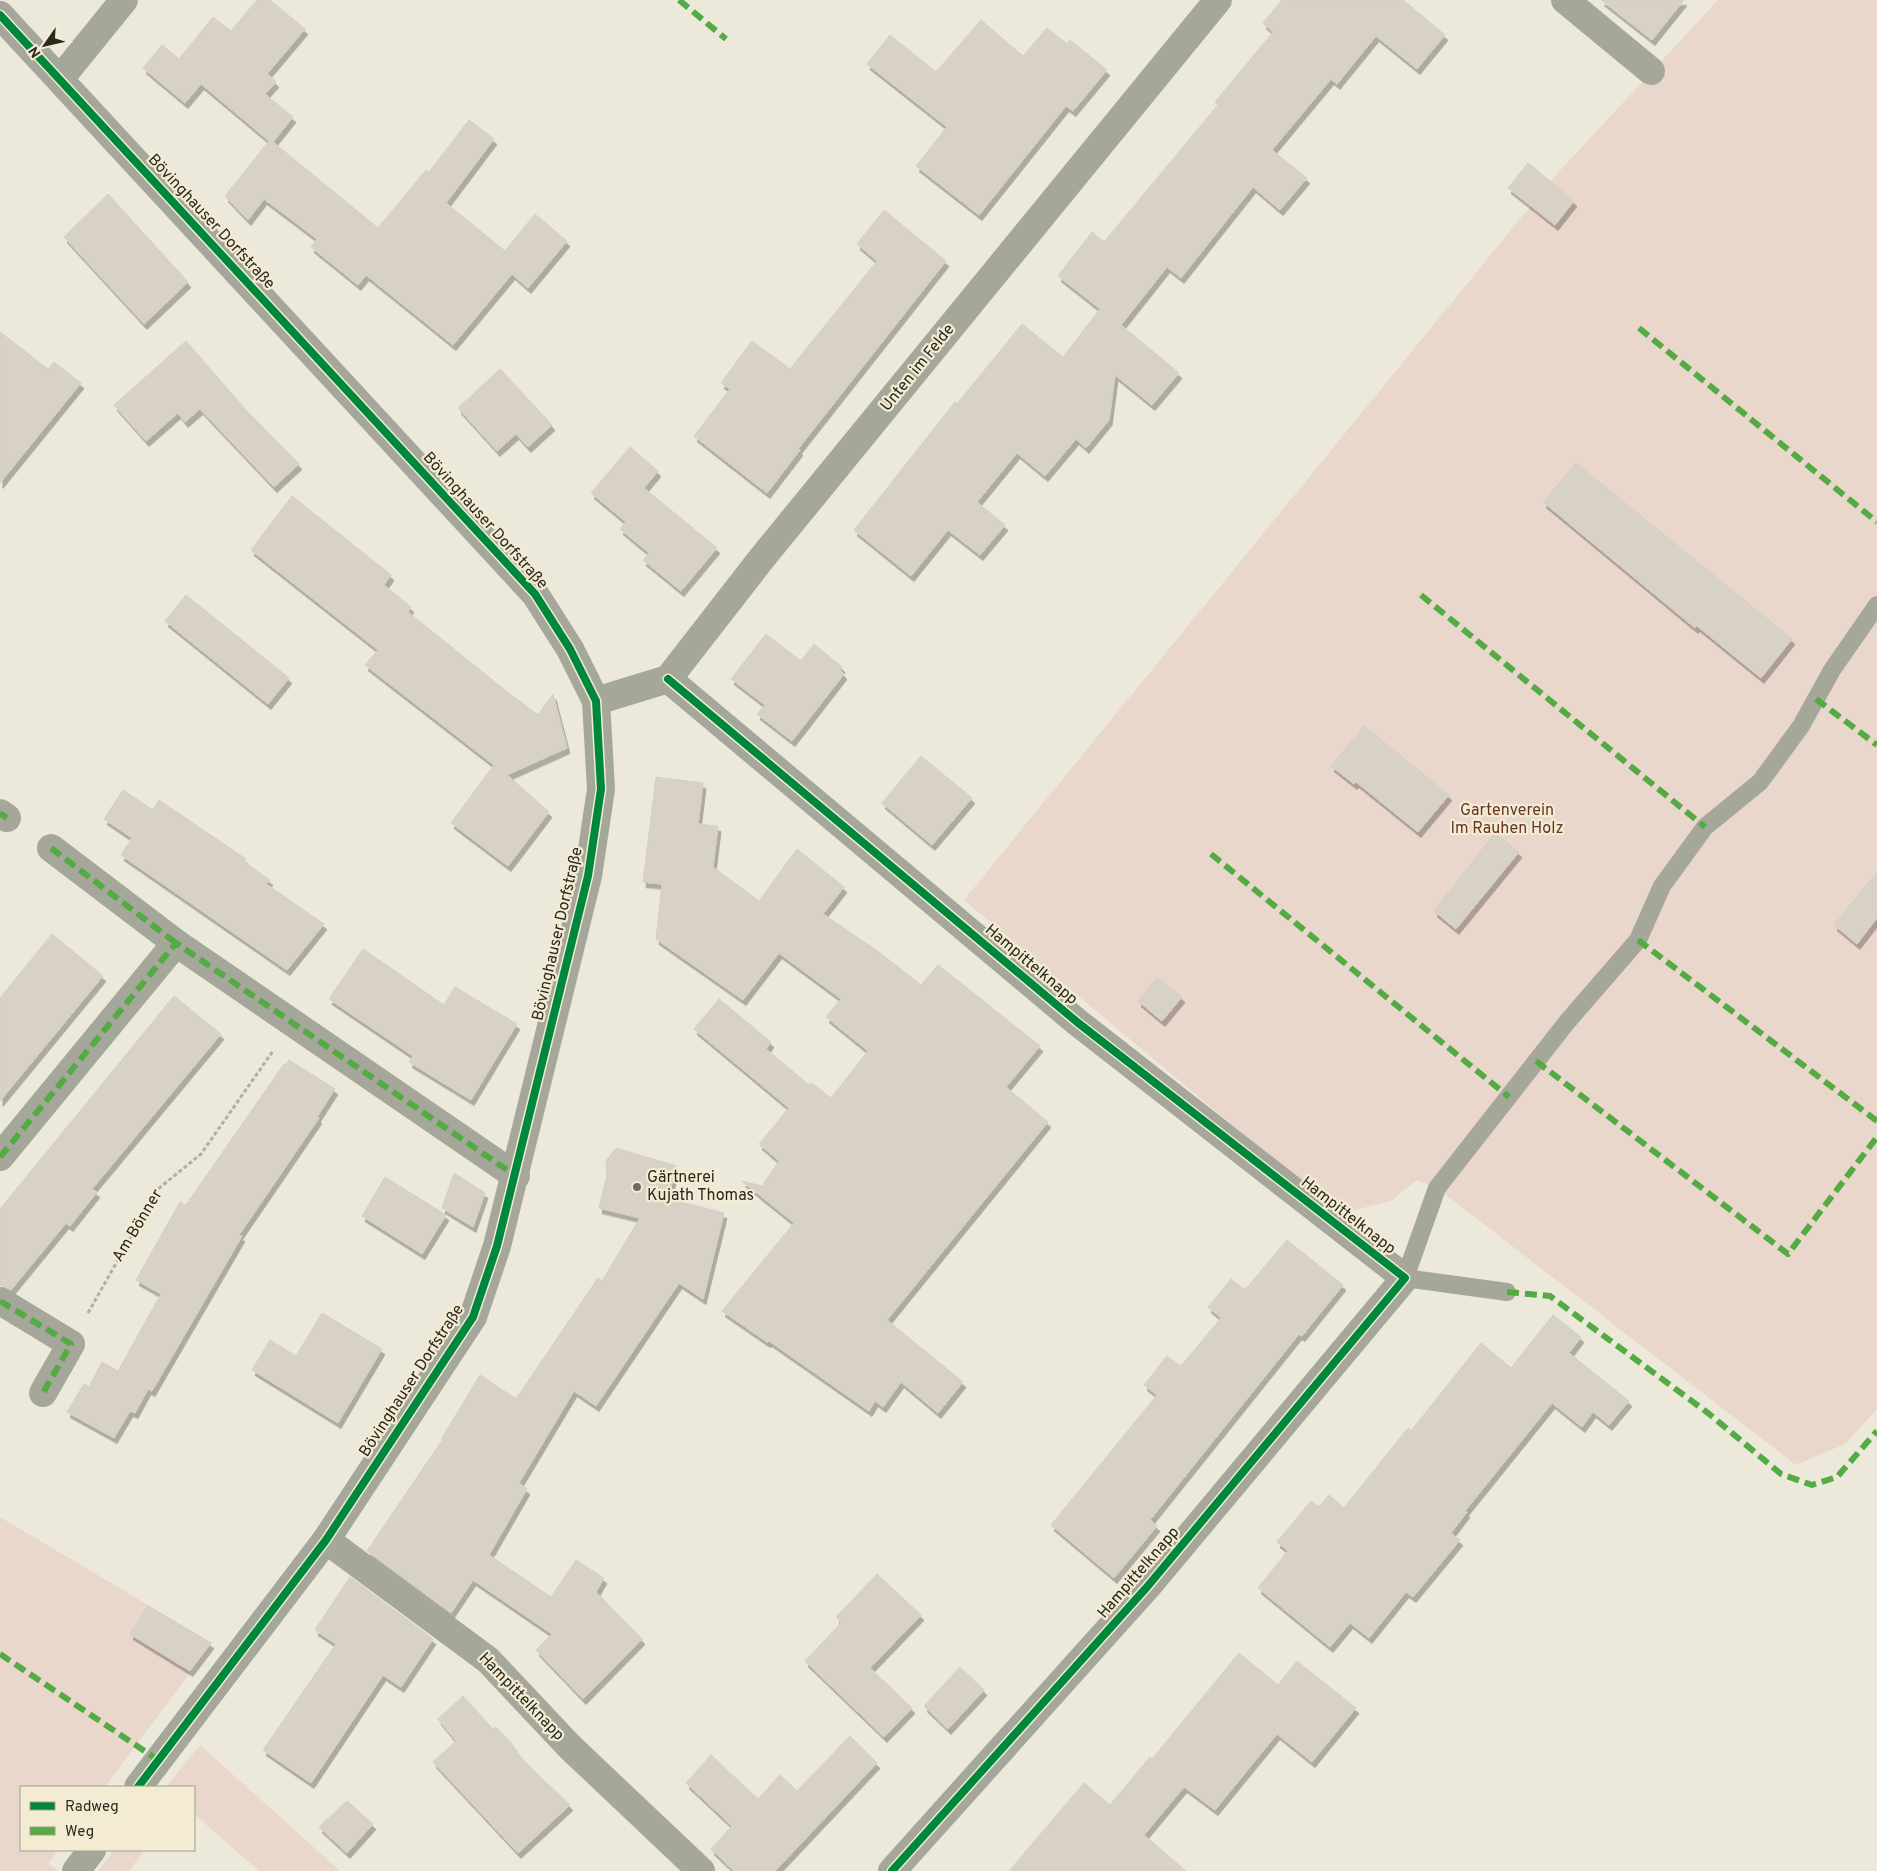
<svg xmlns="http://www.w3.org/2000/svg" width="1877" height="1871" font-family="Overpass,sans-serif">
  <defs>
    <filter id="shadow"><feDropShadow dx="3" dy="5.5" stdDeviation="0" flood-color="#0004"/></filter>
  </defs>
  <rect width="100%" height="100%" fill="#ece8da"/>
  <g fill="#ead7cc">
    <polygon points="1718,0 1877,0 1877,1409 1845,1444 1796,1465 1437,1188 1417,1180 1391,1201 1338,1214 964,900 1555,176"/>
    <polygon points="0,1517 212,1643 105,1787 21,1787 21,1850 58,1850 48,1864 59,1871 0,1871"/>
    <polygon points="200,1745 340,1871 259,1871 194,1814 194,1787 166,1787"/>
    <polygon points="115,1850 144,1850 129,1871 98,1871"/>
  </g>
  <g fill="#d8d1c6" stroke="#d4cfc5" filter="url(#shadow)">
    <polygon points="257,0 270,0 305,29 267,74 276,82 265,94 293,117 273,142 378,228 426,170 429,172 469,120 494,139 446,203 505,251 535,214 567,241 528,288 512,274 453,345 366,275 358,285 311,247 317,239 264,199 248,220 225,196 269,141 201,84 185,103 143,68 162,45 179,59 213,17 231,31"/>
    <polygon points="1282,0 1403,0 1445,35 1417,69 1376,36 1337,84 1331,79 1272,150 1307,178 1280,210 1253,187 1181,278 1167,267 1121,325 1179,373 1152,405 1115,375 1109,420 1086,448 1076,439 1045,476 1017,453 977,502 1005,525 980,555 948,530 911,576 854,530 955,402 957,404 1022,324 1063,357 1100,309 1058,276 1092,232 1104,242 1218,105 1215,102 1273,32 1263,23"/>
    <polygon points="1601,0 1684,0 1652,40"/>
    <polygon points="981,20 1023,56 1047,28 1067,44 1070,40 1107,70 1073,111 1066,106 979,215 916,166 947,127 867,64 890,35 936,72"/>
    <polygon points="1528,163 1574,201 1555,225 1508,188"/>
    <polygon points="108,194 188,282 144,324 64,237"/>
    <polygon points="884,210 946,261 798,449 800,450 767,493 694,436 730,389 721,383 752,341 790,369 877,261 857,244"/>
    <polygon points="0,332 48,369 54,362 81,383 0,483"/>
    <polygon points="186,341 245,409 299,464 274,487 200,409 185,422 178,413 146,441 114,405"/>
    <polygon points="500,369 552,425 528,447 516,434 497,451 458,408"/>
    <polygon points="630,447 658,471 644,488 717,548 681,591 643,560 649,553 620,529 626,522 591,493"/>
    <polygon points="1576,463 1792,639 1761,678 1697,626 1695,628 1543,502"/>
    <polygon points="292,496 391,575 384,585 411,607 408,612 505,690 538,715 553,694 567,748 507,775 505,773 549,812 508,866 451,823 494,765 365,665 378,650 251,550"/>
    <polygon points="186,595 289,678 268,704 165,621"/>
    <polygon points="766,634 801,661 814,644 842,667 840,670 844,674 792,741 757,714 765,705 731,679"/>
    <polygon points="1364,726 1449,795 1418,832 1356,782 1354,784 1331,766"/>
    <polygon points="921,756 972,798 932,845 882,803"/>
    <polygon points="656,777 703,783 698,824 718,826 713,867 759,901 797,849 844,887 823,914 879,952 921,985 938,965 1040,1046 1006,1087 1048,1122 887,1320 963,1382 938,1413 901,1382 883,1407 875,1401 869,1411 769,1341 767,1342 722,1311 794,1223 742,1181 762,1186 779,1161 759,1144 789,1108 694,1029 719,999 771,1042 766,1049 809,1085 812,1083 831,1098 868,1051 826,1017 841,999 779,953 743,1000 656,939 662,884 643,882"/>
    <polygon points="123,790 153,810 159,800 246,859 244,862 270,880 266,884 324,924 287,970 121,855 132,838 104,819"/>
    <polygon points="1495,833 1519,852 1456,929 1434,911"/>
    <polygon points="1877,872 1877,918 1857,944 1834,925"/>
    <polygon points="52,934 103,976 0,1101 0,998"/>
    <polygon points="363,949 444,1005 455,987 517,1024 471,1100 409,1062 413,1056 329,999"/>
    <polygon points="1157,977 1182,997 1162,1021 1138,1001"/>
    <polygon points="174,996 221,1034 92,1189 97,1192 70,1226 66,1223 11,1290 0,1285 0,1209"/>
    <polygon points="289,1060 335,1089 317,1117 319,1118 239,1235 242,1236 152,1391 148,1389 135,1413 130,1411 114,1438 67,1412 84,1384 89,1387 102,1362 118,1371 161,1294 136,1280 180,1202 186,1205 284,1064 285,1065"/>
    <polygon points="616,1148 676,1166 668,1199 724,1213 703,1299 679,1283 596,1406 574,1391 519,1483 527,1489 489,1555 551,1597 576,1560 604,1578 596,1592 642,1639 583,1699 536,1650 552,1634 473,1580 451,1613 367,1551 443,1439 442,1438 480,1375 516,1399 598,1278 602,1281 640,1218 599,1208 607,1175 606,1161"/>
    <polygon points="454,1173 485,1193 473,1227 442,1208"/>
    <polygon points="385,1177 446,1215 422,1254 362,1216"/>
    <polygon points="1287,1240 1343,1285 1302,1336 1299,1334 1150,1520 1157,1526 1114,1578 1051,1525 1157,1395 1144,1385 1167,1356 1181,1366 1221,1318 1208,1307 1231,1279 1245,1290"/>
    <polygon points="322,1313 382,1349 338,1423 252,1370 270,1340 296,1356"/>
    <polygon points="1553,1315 1581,1337 1569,1353 1629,1401 1609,1425 1593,1412 1582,1427 1552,1403 1465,1511 1467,1512 1451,1533 1460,1540 1413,1597 1406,1592 1369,1638 1350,1623 1330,1647 1258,1588 1288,1551 1277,1542 1311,1501 1319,1507 1329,1495 1344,1508 1408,1428 1411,1431 1481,1343 1511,1368"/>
    <polygon points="877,1574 921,1615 870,1668 912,1708 884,1737 805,1661 841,1623 836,1617"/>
    <polygon points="350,1577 433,1639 401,1687 383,1675 311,1783 263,1750 336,1644 315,1630"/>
    <polygon points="148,1606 211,1643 190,1671 130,1634"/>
    <polygon points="1239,1653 1278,1685 1297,1661 1356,1708 1312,1762 1277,1734 1215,1810 1184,1787 1144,1835 1186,1871 1009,1871 1084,1783 1110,1805 1150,1757 1152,1759"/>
    <polygon points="960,1667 984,1690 948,1729 924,1706"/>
    <polygon points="463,1696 493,1729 496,1727 514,1746 514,1749 531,1768 570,1805 518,1853 433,1762 456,1741 438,1719"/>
    <polygon points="850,1736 877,1763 775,1871 734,1871 711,1849 732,1826 686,1783 711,1755 758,1799 780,1775 797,1791"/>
    <polygon points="347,1801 373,1824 347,1853 319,1827"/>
  </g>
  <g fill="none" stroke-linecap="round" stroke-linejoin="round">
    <polyline stroke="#b0afa4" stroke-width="3" stroke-dasharray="4 2.5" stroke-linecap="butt" points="88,1313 158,1189 201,1154 273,1051"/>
    <polyline stroke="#a6a79b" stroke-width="18" points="1507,1292 1405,1278 1437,1188 1567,1022 1638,940 1662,886 1705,827 1760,782 1801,726 1832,670 1877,605"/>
    <g stroke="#a6a79b" stroke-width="28">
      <polyline points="1565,0 1651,71"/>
      <polyline points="0,15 535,594 570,649 596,701 601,789 588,876 497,1246 473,1317 326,1540 138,1787"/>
      <polyline points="60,79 124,0"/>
      <polyline points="668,679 1077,1022 1405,1278 1147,1587 892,1871"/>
      <polyline points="596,701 668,679 762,558 1218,0"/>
      <polyline points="0,813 7,818"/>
      <polyline points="51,848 176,943"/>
      <polyline points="0,1157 176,943 516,1176"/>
      <polyline points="0,1301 71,1344 43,1393"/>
      <polyline points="326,1540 488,1660 570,1747 701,1871"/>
      <polyline points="76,1871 92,1850"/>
    </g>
    <g stroke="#54aa43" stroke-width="6" stroke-dasharray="12 6" stroke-linecap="butt">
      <polyline points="679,0 726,39"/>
      <polyline points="1639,328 1877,522"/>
      <polyline points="1421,595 1705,827"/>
      <polyline points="1816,699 1877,745"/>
      <polyline points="0,813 7,818"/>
      <polyline points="51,848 176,943"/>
      <polyline points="1211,854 1509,1097"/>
      <polyline points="1638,940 1877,1121"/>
      <polyline points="1536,1061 1788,1254 1877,1137"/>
      <polyline points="0,1157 176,943 516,1176"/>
      <polyline points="1507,1292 1550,1296 1708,1413 1781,1474 1812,1485 1837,1477 1877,1431"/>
      <polyline points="0,1301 71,1344 43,1393"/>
      <polyline points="0,1654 158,1760"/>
    </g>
    <defs>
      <g id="cycleway">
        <polyline points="0,15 535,594 570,649 596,701 601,789 588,876 497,1246 473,1317 326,1540 138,1787"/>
        <polyline points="668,679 1077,1022 1405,1278 1147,1587 892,1871"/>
      </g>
    </defs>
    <use href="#cycleway" stroke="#f3ecd3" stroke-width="11"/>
    <use href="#cycleway" stroke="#00873e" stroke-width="8"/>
  </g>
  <circle fill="#6f6b60" stroke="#f3ecd3" stroke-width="2" cx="637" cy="1187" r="5"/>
  <g text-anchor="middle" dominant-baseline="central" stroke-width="4.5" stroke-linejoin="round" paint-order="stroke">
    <g font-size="16" fill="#2b281f" stroke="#f3ecd3">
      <text transform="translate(211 222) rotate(47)">Bövinghauser Dorfstraße</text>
      <text transform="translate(918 368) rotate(-51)">Unten im Felde</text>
      <text transform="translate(485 521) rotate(48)">Bövinghauser Dorfstraße</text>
      <text transform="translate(558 934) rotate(-77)">Bövinghauser Dorfstraße</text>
      <text transform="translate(1031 965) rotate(40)">Hampittelknapp</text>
      <text transform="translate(1348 1216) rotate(38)">Hampittelknapp</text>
      <text transform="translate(138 1226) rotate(-59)">Am Bönner</text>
      <text transform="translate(412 1381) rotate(-57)">Bövinghauser Dorfstraße</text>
      <text transform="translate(1139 1573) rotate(-49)">Hampittelknapp</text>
      <text transform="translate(521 1697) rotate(46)">Hampittelknapp</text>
    </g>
    <g font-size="16" fill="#673527" stroke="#f3ecd3">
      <text x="1507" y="811">Gartenverein<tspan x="1507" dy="18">Im Rauhen Holz</tspan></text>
    </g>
    <g font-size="16" fill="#2b281f" stroke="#f3ecd3" text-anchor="start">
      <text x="647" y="1178">Gärtnerei<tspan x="647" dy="18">Kujath Thomas</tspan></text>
    </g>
  </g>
  <rect x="20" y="1786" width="175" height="65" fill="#f3ecd3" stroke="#a39e8b"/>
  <rect x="30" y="1802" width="25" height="8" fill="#00873e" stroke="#a39e8b"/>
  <text x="65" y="1811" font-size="15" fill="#2b281f">Radweg</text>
  <rect x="30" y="1827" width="25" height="8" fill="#54aa43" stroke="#a39e8b"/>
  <text x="65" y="1836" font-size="15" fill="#2b281f">Weg</text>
  <g transform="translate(45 45) rotate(236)" stroke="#f3ecd3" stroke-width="4" paint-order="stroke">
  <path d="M0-4L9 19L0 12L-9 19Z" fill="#2b281f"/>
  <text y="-8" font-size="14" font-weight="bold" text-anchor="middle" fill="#2b281f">N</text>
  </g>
</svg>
